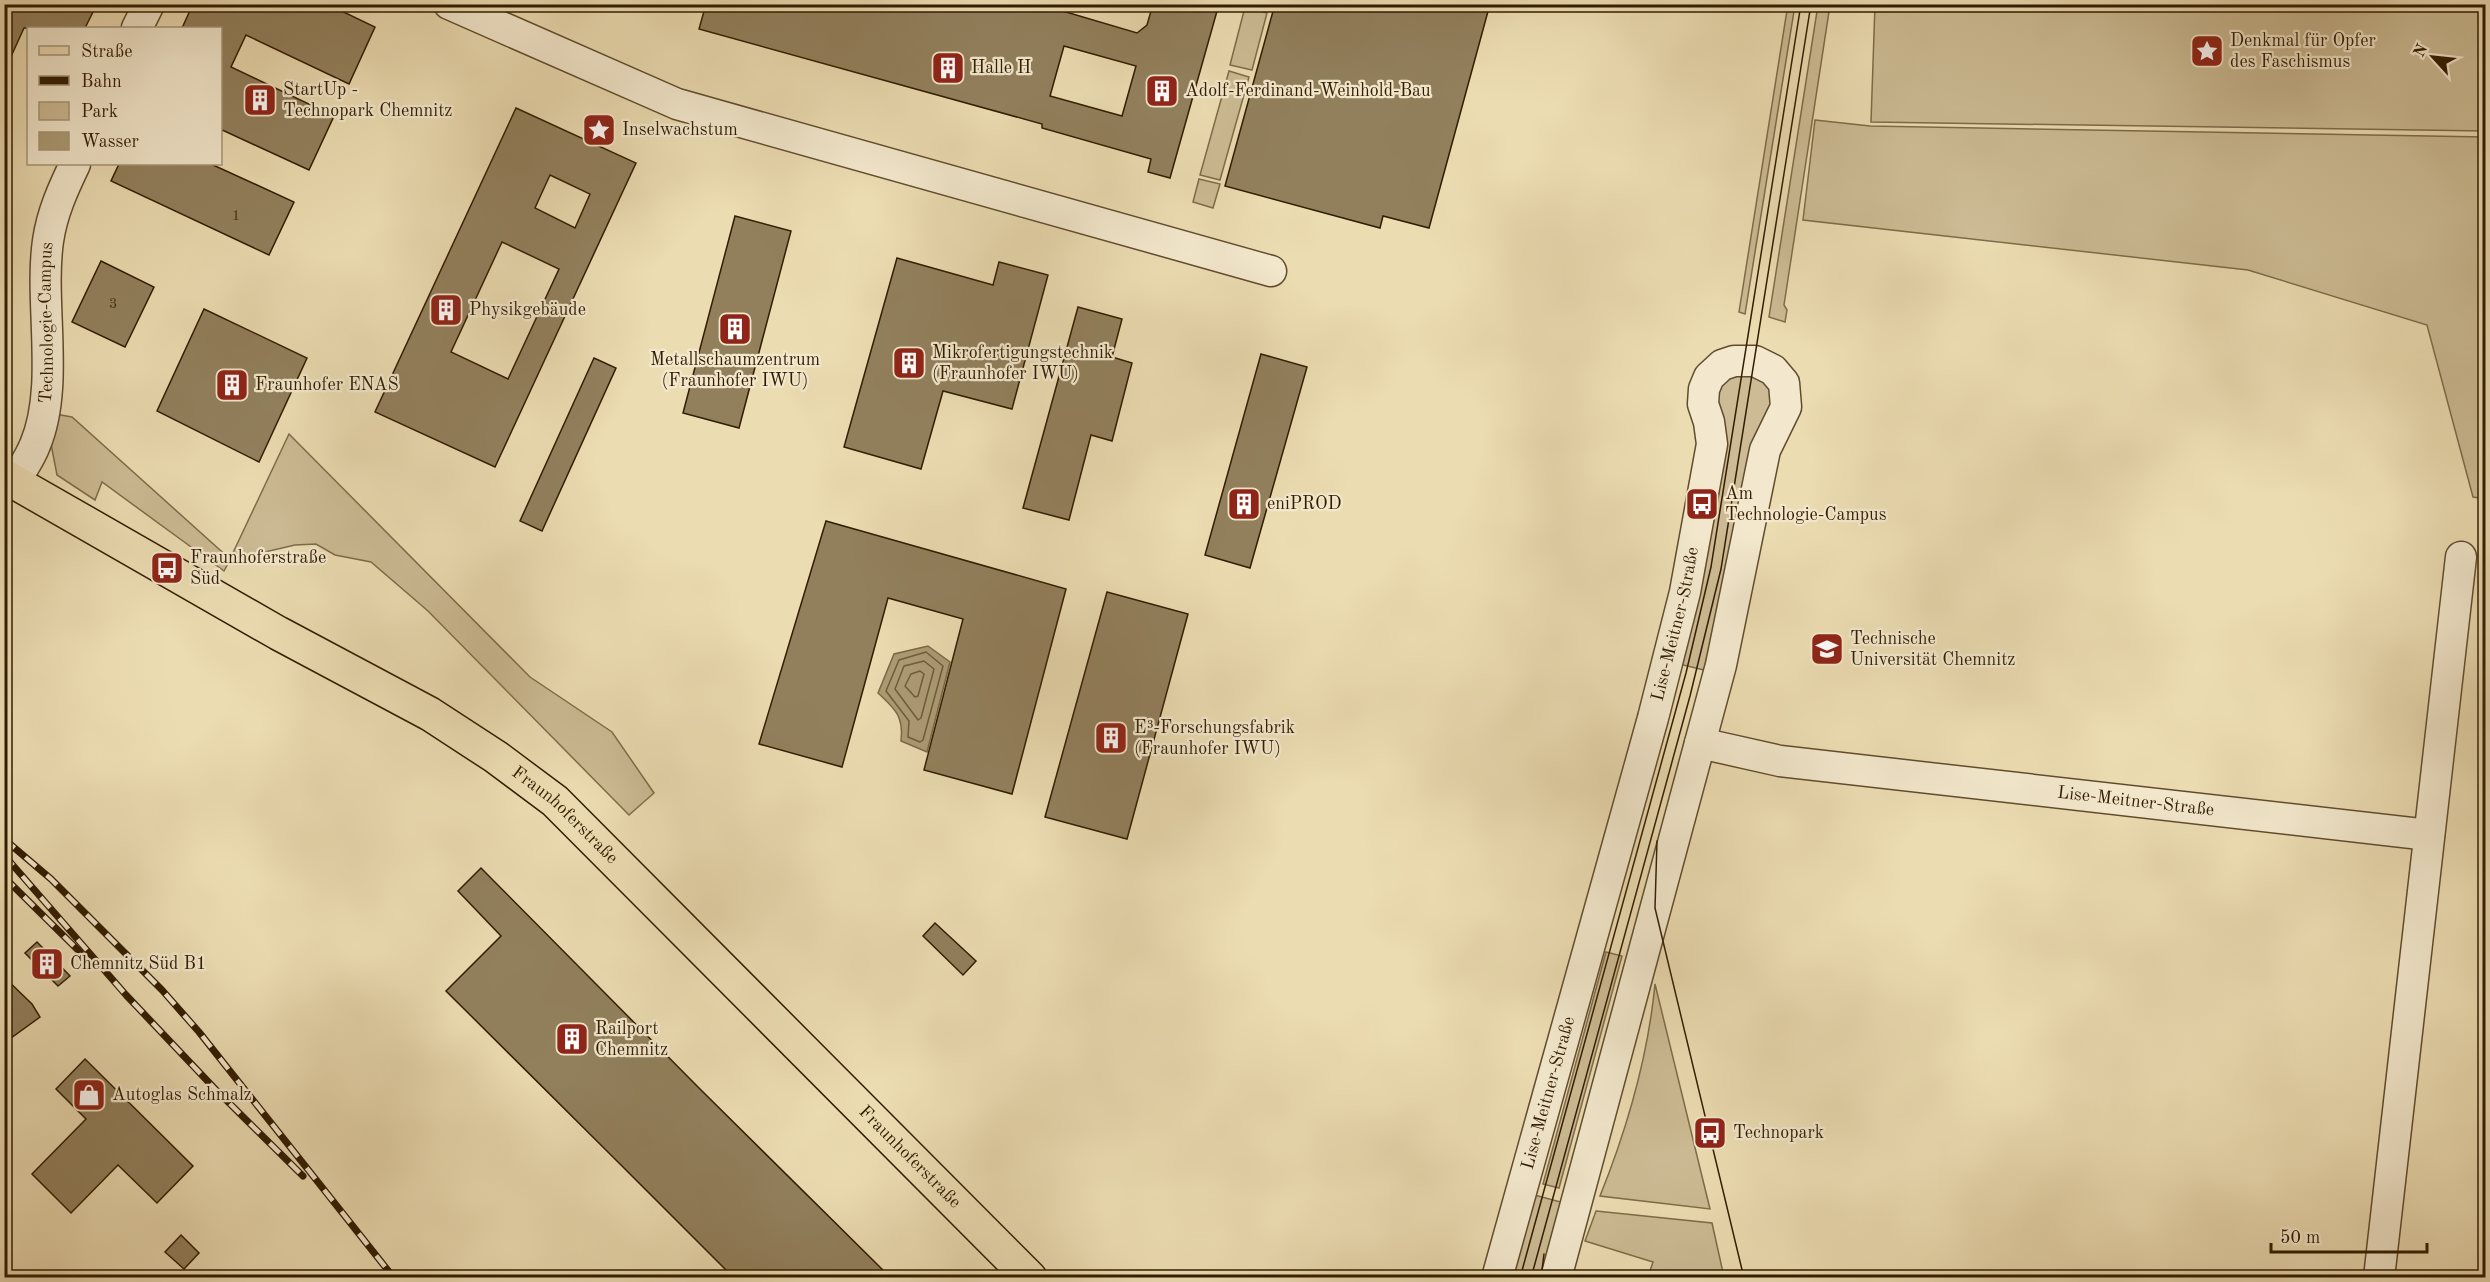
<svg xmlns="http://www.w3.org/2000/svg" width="2490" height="1282" font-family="'Old Standard TT',serif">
  <rect width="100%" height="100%" fill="#ecdcb2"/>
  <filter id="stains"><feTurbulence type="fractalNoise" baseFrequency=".00333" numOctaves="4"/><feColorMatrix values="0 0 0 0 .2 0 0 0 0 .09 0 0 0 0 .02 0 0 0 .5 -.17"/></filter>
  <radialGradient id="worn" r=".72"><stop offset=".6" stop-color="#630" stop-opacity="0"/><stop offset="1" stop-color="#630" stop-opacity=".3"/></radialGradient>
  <g fill="#ccbb94" stroke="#7e6c4a" stroke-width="1.5">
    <polygon points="1788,4 1795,5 1745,314 1739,312"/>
    <polygon points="1818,5 1830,5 1784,305 1787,310 1785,322 1769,317"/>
    <polygon points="1875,5 2485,5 2485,131 1871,122"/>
    <polygon points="1245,7 1267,13 1252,70 1230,65"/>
    <polygon points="1229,71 1249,77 1220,180 1200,175"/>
    <polygon points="1815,120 1870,126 2485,137 2485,499 2473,497 2427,325 2248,270 1803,220"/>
    <polygon points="1199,179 1220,184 1213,208 1193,202"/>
    <polygon points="1737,372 1766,379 1775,398 1716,658 1707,656 1704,670 1675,663 1718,388"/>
    <polygon points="55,414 72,417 230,559 289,434 530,677 612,732 654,793 629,815 428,611 371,562 335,555 316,544 295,545 230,560 224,571 102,482 95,500 57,475 51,444"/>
    <polygon points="1606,952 1622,956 1559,1188 1543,1184"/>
    <path d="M1655,984L1710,1209L1600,1196C1627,1129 1648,1057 1655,984Z"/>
    <polygon points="1527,1193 1568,1204 1548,1277 1504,1278"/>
    <polygon points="1596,1211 1712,1223 1724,1277 1648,1277 1653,1262 1585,1241"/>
  </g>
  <path fill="#ac9b75" stroke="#7b6846" stroke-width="1.5" d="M928,646L950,662L927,752L901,741C904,716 895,709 878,693L894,654Z"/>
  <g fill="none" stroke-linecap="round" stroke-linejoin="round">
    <g stroke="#6e5c3a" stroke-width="1.5">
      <polygon points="926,652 943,666 923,740 920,742 908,737 909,721 886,691 899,660"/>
      <polygon points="924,661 934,669 921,718 918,720 895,689 904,666"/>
      <polygon points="920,671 924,674 918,696 915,697 905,686 911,674"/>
    </g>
  </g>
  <g fill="#92805d" stroke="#311c00" stroke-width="1.5" fill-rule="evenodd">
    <polygon points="4,4 97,4 85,28 24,28 4,72"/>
    <polygon points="193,4 327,4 375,27 349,84 246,35 231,67 334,116 309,170 220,129 220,28 182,28"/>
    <path d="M706,4H1039L1137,33L1147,25L1153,4H1219L1170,178L1148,172L1151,159L1042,128V124L699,29ZM1064,46L1136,66L1122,116L1050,96Z"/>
    <polygon points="1275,4 1490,4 1429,228 1383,216 1380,228 1225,186"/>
    <path d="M516,108L636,163L495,467L375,412ZM550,175L590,194L575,228L535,208ZM502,242L559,269L508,379L451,352Z"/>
    <polygon points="119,164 211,164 294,202 269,255 111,181"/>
    <polygon points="735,216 791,231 739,428 683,413"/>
    <polygon points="897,258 993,285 999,262 1048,275 1012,409 943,391 921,469 844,447"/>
    <polygon points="101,261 154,287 125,347 72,322"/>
    <polygon points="1078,307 1122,319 1112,357 1132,363 1112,441 1091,435 1069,520 1023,508"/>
    <polygon points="204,309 307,358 259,462 157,411"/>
    <polygon points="1261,354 1307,367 1250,568 1205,555"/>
    <polygon points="594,358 616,368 542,531 520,521"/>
    <polygon points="826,521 1066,589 1012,794 924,770 963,619 888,598 842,767 759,744"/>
    <polygon points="1107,592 1188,614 1127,839 1045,817"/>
    <polygon points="481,868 700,1089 891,1278 734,1278 623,1167 446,991 501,936 458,891"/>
    <polygon points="935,923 976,961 963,975 923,936"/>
    <polygon points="37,942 70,976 58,986 25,953"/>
    <polygon points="4,977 32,1004 40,1017 4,1043"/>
    <polygon points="85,1059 193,1166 157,1203 118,1165 71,1213 32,1174 86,1119 56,1089"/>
    <polygon points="181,1235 199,1253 184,1269 165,1252"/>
  </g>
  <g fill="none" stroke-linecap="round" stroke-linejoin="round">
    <defs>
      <g id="minor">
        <polyline points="449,4 677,104 1271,271"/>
        <polyline points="137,28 149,4"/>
        <path id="s1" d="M15,481C22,469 30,458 35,445C60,386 39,303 48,241C52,213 63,189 75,164"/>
        <path id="s2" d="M1700,743L1780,761L2429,835"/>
        <path id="s3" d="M1497,1278L1653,718L1685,592L1712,444L1709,422L1703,404L1704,389L1709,377L1722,365L1734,361H1755L1773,370L1784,383L1786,407L1765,450L1721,665L1556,1278"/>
        <polyline points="2379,1278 2461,557"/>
      </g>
      <g id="major">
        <path id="s4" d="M4,476L278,633L430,714L496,757L555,801L1030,1278"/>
      </g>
    </defs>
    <use href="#minor" stroke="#604c2c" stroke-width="33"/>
    <use href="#major" stroke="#311c00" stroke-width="36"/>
    <use href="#minor" stroke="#f3e8cd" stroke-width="30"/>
    <use href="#major" stroke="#ecdcb2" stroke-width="33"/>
    <g stroke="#311c00" stroke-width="1.5">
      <polyline points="1657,841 1655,908 1744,1278"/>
      <polyline points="1520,1278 1686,673 1711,567 1801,4"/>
      <polyline points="1531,1278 1690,696 1721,569 1811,4"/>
      <polyline points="1541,1278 1544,1254"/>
    </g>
    <defs>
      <g id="rail">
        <polyline points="4,839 51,879 162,990 199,1032 394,1278"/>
        <polyline points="4,855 126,995 217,1091 303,1176"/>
        <polyline points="4,877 80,952"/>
      </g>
    </defs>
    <use href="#rail" stroke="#311c00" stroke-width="7"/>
    <use href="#rail" stroke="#f3e8cd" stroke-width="4.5" stroke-dasharray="14" stroke-linecap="butt"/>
  </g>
  <defs>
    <symbol id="sight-square" viewBox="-11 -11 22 22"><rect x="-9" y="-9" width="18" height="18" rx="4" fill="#8f2418" stroke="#f3e8cd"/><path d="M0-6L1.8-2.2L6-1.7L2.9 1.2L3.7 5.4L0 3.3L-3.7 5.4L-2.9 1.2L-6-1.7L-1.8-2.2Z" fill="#fff"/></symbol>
    <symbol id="building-square" viewBox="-11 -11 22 22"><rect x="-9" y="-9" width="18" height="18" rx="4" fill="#8f2418" stroke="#f3e8cd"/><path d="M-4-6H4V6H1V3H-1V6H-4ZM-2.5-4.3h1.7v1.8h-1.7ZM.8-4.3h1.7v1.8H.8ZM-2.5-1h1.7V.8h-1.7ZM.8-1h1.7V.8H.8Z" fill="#fff"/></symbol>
    <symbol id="bus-square" viewBox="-11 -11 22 22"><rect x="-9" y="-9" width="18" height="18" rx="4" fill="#8f2418" stroke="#f3e8cd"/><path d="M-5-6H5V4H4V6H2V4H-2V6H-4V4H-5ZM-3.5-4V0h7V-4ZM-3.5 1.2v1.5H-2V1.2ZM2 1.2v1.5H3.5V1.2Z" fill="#fff"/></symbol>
    <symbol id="university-square" viewBox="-11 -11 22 22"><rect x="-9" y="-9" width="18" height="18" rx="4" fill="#8f2418" stroke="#f3e8cd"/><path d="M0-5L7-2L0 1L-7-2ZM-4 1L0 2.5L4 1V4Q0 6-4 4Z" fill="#fff"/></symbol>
    <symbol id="shop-square" viewBox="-11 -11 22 22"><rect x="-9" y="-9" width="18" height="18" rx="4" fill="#8f2418" stroke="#f3e8cd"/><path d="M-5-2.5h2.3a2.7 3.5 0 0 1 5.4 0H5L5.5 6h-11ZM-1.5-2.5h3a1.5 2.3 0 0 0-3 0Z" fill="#fff"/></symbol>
  </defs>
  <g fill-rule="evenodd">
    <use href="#sight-square" x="2188" y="32" width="38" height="38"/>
    <use href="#building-square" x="929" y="49" width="38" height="38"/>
    <use href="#building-square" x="1143" y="72" width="38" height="38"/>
    <use href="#building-square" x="241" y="81" width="38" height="38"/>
    <use href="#sight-square" x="580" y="111" width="38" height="38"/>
    <use href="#building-square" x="427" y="291" width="38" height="38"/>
    <use href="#building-square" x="716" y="310" width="38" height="38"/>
    <use href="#building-square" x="890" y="344" width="38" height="38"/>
    <use href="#building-square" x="213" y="366" width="38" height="38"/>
    <use href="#building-square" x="1225" y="485" width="38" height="38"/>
    <use href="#bus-square" x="1683" y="485" width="38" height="38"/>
    <use href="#bus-square" x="148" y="549" width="38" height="38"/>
    <use href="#university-square" x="1808" y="630" width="38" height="38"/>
    <use href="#building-square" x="1092" y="719" width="38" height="38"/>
    <use href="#building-square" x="28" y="945" width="38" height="38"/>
    <use href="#building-square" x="553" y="1020" width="38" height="38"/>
    <use href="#shop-square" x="70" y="1076" width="38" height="38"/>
    <use href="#bus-square" x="1691" y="1114" width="38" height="38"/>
  </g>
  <g text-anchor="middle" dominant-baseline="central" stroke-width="4.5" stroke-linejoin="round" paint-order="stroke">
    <g font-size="15" fill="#493517">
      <text x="236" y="216">1</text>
      <text x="113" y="304">3</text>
    </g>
    <g font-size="18" fill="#311c00" stroke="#f3e8cd" text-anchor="start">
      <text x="2230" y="41">Denkmal für Opfer<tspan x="2230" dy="21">des Faschismus</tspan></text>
      <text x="971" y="68">Halle H</text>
      <text x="283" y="90">StartUp -<tspan x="283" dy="21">Technopark Chemnitz</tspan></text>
      <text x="1185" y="91">Adolf-Ferdinand-Weinhold-Bau</text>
      <text x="622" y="130">Inselwachstum</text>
      <text x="469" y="310">Physikgebäude</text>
      <text x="932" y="353">Mikrofertigungstechnik<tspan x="932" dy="21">(Fraunhofer IWU)</tspan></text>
      <text x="735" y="360" text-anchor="middle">Metallschaumzentrum<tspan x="735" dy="21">(Fraunhofer IWU)</tspan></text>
      <text x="255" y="385">Fraunhofer ENAS</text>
      <text x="1725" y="494">Am<tspan x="1725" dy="21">Technologie-Campus</tspan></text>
      <text x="1267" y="504">eniPROD</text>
      <text x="190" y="558">Fraunhoferstraße<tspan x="190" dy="21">Süd</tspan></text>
      <text x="1850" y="639">Technische<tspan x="1850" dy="21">Universität Chemnitz</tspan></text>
      <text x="1134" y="728">E³-Forschungsfabrik<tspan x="1134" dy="21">(Fraunhofer IWU)</tspan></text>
      <text x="70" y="964">Chemnitz Süd B1</text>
      <text x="595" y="1029">Railport<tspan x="595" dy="21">Chemnitz</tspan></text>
      <text x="112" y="1095">Autoglas Schmalz</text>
      <text x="1733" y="1133">Technopark</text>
    </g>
    <g font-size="18" fill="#311c00" stroke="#f3e8cd">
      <text stroke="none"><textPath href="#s1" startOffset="165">Technologie-Campus</textPath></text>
      <text stroke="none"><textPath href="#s3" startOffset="678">Lise-Meitner-Straße</textPath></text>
      <text stroke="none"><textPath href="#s2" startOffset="440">Lise-Meitner-Straße</textPath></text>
      <text stroke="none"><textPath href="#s4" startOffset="657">Fraunhoferstraße</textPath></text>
      <text stroke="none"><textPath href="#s3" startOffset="192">Lise-Meitner-Straße</textPath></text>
      <text stroke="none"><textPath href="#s4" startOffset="1143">Fraunhoferstraße</textPath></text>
    </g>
  </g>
  <rect width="2490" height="1282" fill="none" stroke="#ecdcb2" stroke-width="24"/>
  <rect x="6" y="6" width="2478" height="1270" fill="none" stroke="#311c00" stroke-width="3"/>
  <rect x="12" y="12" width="2466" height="1258" fill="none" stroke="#311c00" stroke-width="1.5"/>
  <rect x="27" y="27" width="195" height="138" fill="#f3e8cd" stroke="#a5967b" stroke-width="1.5"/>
  <rect x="39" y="46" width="30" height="9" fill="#ecdcb2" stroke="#a5967b" stroke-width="1.5"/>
  <text x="81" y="57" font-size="18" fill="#311c00">Straße</text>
  <rect x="39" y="76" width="30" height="9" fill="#311c00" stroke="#a5967b" stroke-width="1.5"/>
  <text x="81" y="87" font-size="18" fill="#311c00">Bahn</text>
  <rect x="39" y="102" width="30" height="18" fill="#ccbb94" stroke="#a5967b" stroke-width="1.5"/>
  <text x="81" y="117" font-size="18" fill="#311c00">Park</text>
  <rect x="39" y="132" width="30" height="18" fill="#ac9b75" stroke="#a5967b" stroke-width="1.5"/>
  <text x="81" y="147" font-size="18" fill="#311c00">Wasser</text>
  <g transform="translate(2433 57) rotate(297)" stroke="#f3e8cd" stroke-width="4.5" paint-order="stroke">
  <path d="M0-4.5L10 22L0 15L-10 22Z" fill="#311c00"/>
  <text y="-9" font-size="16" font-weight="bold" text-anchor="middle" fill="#311c00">N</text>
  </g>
  <path d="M2271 1243v9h156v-9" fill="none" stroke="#311c00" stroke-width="3"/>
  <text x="2280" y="1243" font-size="18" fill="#311c00" stroke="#f3e8cd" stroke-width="4.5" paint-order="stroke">50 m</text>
  <rect width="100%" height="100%" filter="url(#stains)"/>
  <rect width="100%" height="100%" fill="url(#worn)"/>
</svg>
